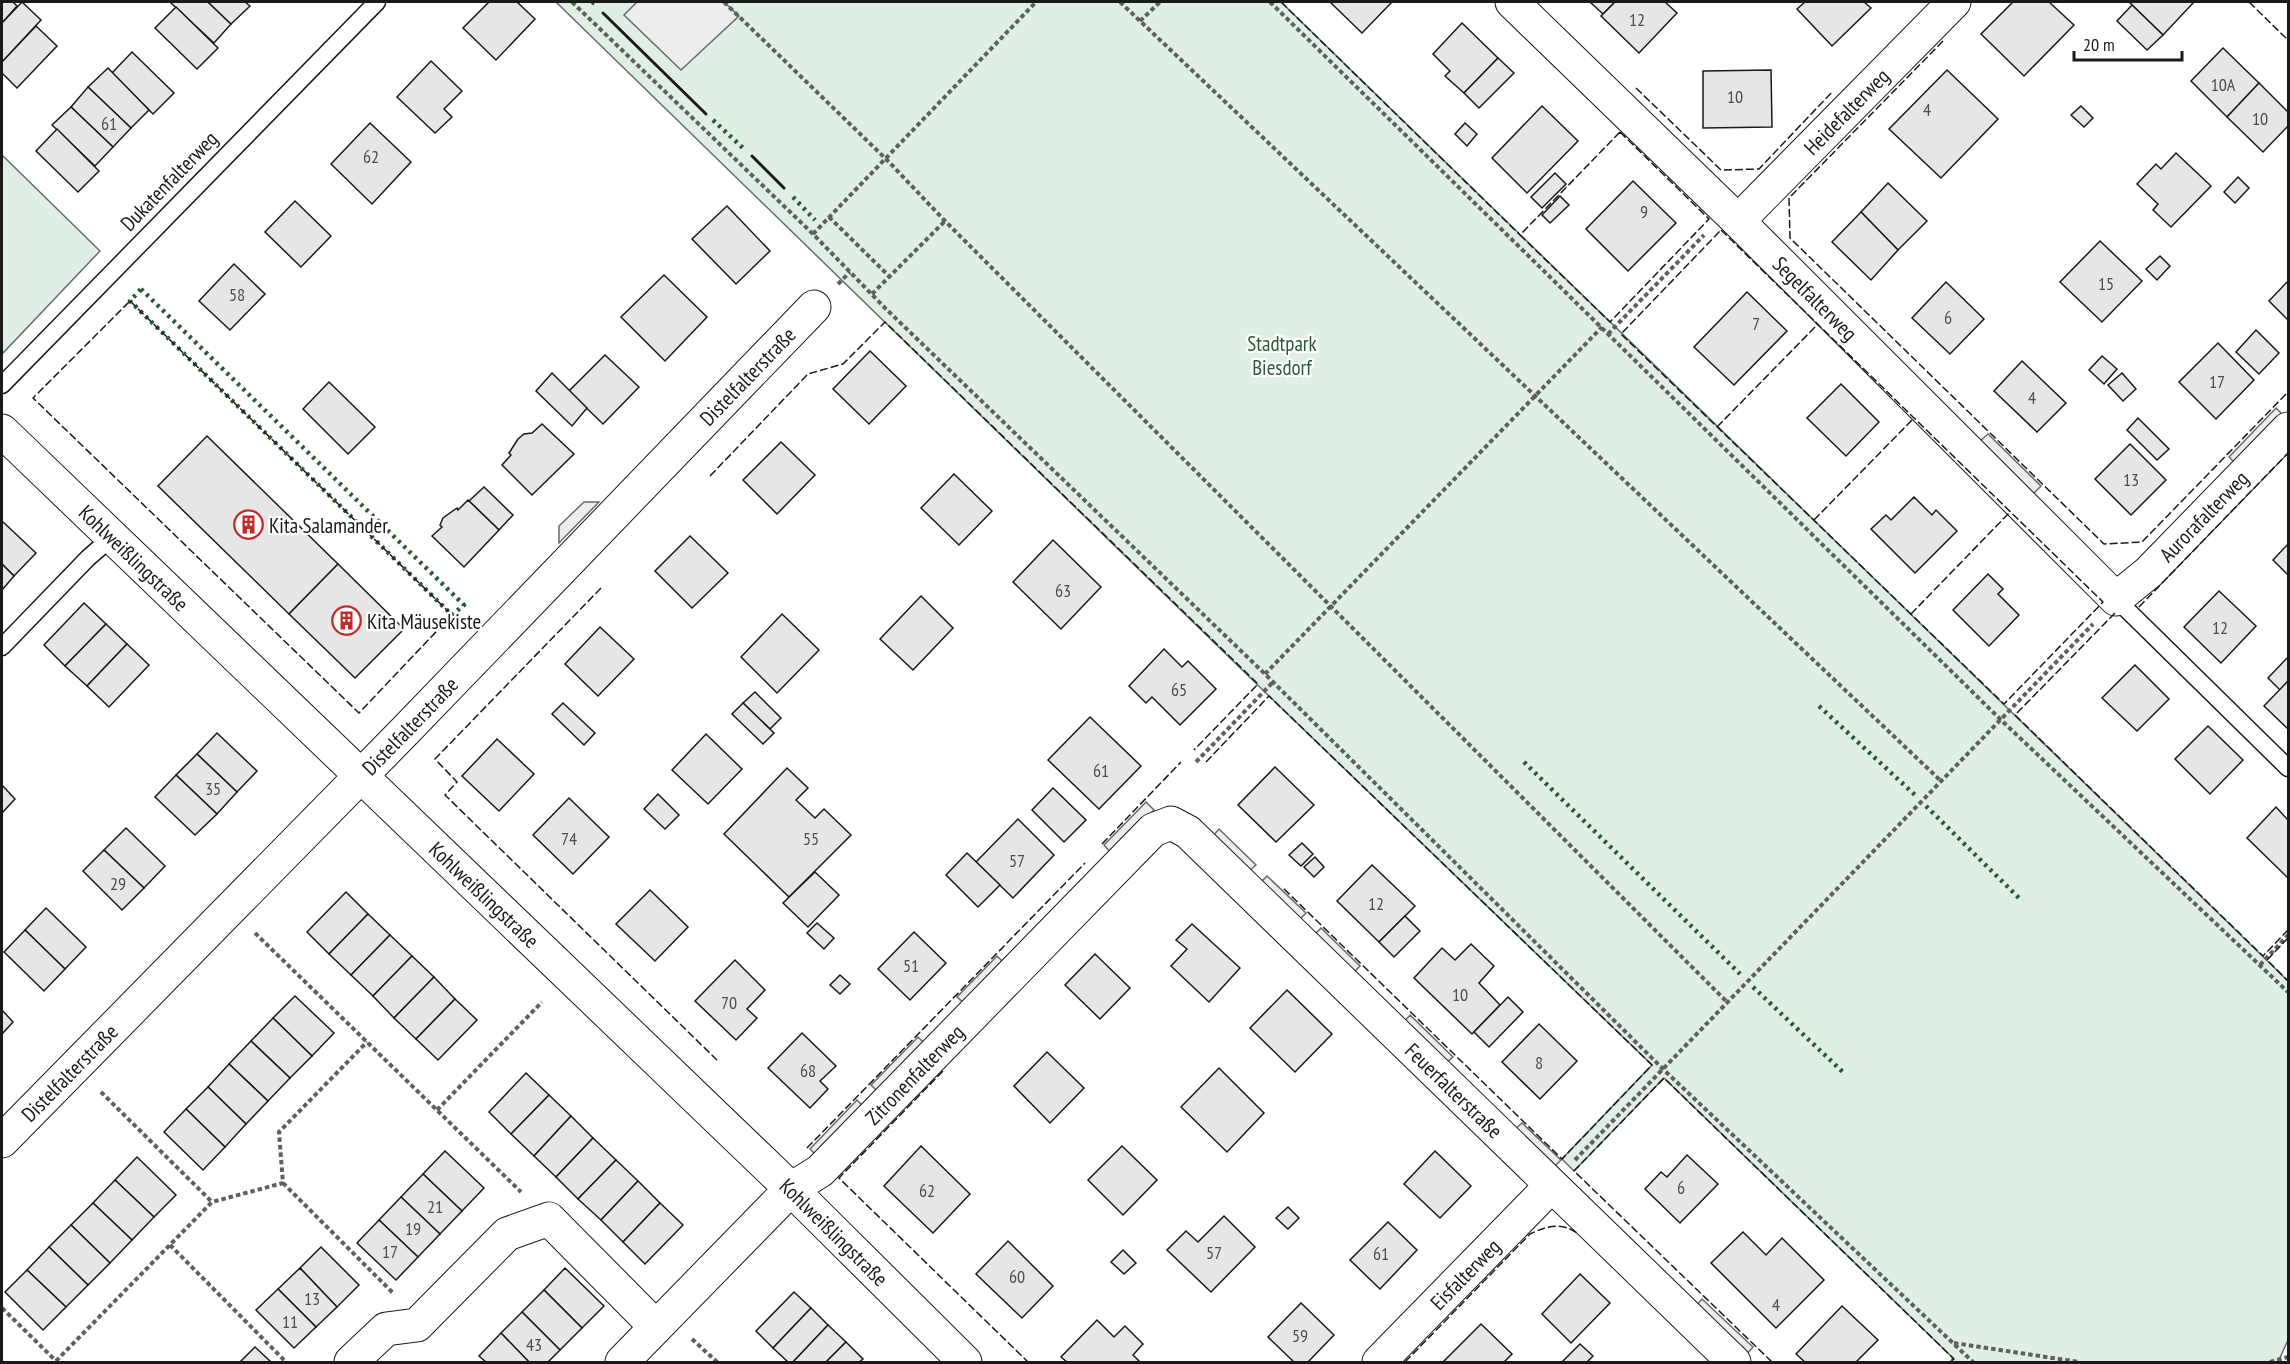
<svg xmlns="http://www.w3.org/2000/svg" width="2290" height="1364" font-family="'PT Sans Narrow',sans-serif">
  <rect width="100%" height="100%" fill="#fff"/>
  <g fill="#e0efe3" stroke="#6a6a6a" stroke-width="1.5">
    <polygon points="556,2 1281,2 2288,981 2288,1340 2278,1362 1950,1362 1953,1358 1664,1078 1574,1171 1562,1159 1652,1065 1269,696"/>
    <polygon points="2,155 100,251 2,354"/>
  </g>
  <g fill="#ededed" stroke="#6a6a6a" stroke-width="1.5">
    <polygon points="637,2 724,2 739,16 681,70 624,15"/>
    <polygon points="2276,408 2284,416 2236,464 2229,457"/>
    <polygon points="1988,434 2041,486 2033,494 1980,441"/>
    <polygon points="584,502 599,502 559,543 559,526"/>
    <polygon points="1146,802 1154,810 1111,853 1104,845"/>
    <polygon points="1219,829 1256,865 1248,872 1212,837"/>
    <polygon points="1267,876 1306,913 1298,921 1259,884"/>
    <polygon points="1321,928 1360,966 1352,974 1313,936"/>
    <polygon points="997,956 1005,964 965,1004 957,997"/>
    <polygon points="1410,1015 1453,1057 1445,1064 1403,1023"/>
    <polygon points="918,1037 926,1045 879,1093 871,1085"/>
    <polygon points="857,1100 865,1108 818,1157 810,1149"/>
    <polygon points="1522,1123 1561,1160 1553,1168 1514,1130"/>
    <polygon points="1702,1299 1753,1347 1746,1355 1695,1307"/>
  </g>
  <g fill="#e6e6e6" stroke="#1a1a1a" stroke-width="1.5">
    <polygon points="2,2 13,2 17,6 2,23"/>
    <polygon points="22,2 41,20 2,62 2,23"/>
    <polygon points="172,2 208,2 231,24 214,43 171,3"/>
    <polygon points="208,2 245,2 250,6 231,24"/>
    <polygon points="489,2 517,2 535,19 496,60 463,28"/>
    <polygon points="1330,2 1392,2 1362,33"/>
    <polygon points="1590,2 1615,2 1603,14"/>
    <polygon points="1615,2 1665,2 1677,13 1639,53 1601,16"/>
    <polygon points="1805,2 1864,2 1871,8 1832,46 1797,9"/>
    <polygon points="2013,2 2049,2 2074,25 2024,76 1981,34"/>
    <polygon points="2129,2 2194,2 2163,35"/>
    <polygon points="2132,5 2163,35 2147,50 2117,21"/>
    <polygon points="176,7 218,48 197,69 155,28"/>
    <polygon points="1462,23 1498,58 1464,93 1445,76 1450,71 1433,54"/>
    <polygon points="36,26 57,46 17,88 2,73 2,62"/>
    <polygon points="2223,48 2259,83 2227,117 2191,81"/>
    <polygon points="132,52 174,93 153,114 112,73"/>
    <polygon points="1498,58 1514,73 1479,108 1464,93"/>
    <polygon points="431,61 462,91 444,109 452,117 435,133 397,97"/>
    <polygon points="108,68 149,110 131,128 88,87"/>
    <polygon points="1771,70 1772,127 1703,128 1703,71"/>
    <polygon points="1947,70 1998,119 1941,178 1889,129"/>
    <polygon points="2259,83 2288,112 2288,126 2263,152 2227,117"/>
    <polygon points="88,87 131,128 113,147 71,107"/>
    <polygon points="1542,106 1578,141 1527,193 1492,158"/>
    <polygon points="2081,106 2093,118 2084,127 2071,115"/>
    <polygon points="71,107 113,147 95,166 52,125"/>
    <polygon points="370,123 411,162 372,204 331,164"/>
    <polygon points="1465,123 1477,134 1467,146 1455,134"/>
    <polygon points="57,129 99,171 78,192 36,151"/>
    <polygon points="2176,153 2211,186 2171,227 2153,210 2158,204 2137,184 2156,164 2161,169"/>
    <polygon points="1555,173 1566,184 1542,208 1531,197"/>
    <polygon points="2238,177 2249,188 2235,203 2224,192"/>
    <polygon points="1633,181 1676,223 1628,271 1586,229"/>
    <polygon points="1888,183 1927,221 1898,250 1861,212"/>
    <polygon points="1560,196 1569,205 1550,223 1542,215"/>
    <polygon points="295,201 331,236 301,267 265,232"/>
    <polygon points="727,206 770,251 736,284 692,239"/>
    <polygon points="1861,212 1898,250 1871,280 1832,242"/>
    <polygon points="2100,241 2142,281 2102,322 2060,282"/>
    <polygon points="2160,256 2170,266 2157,280 2146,269"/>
    <polygon points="234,264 265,294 230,330 199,301"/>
    <polygon points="664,275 707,317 665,361 621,317"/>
    <polygon points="2288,281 2288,320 2269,301"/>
    <polygon points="1946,282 1984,319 1950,354 1912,318"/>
    <polygon points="1747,292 1787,331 1734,385 1694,347"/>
    <polygon points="2256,330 2279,353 2259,374 2236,352"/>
    <polygon points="2218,343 2254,380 2216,419 2179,382"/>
    <polygon points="870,351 906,386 869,424 833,389"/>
    <polygon points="605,355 639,387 603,424 569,391"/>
    <polygon points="2102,356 2117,369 2104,384 2089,370"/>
    <polygon points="2022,361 2066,403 2037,432 1994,391"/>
    <polygon points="552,373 587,408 572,426 536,391"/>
    <polygon points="2122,373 2136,389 2123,401 2108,385"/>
    <polygon points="329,382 375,427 348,454 303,409"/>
    <polygon points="1841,384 1879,422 1846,456 1807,418"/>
    <polygon points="2138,418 2169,449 2157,460 2127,430"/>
    <polygon points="542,424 574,454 532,495 502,465 511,455 509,453 518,439 524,434 532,433"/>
    <polygon points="207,436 338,564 289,614 158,486"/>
    <polygon points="781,442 815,475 777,514 743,480"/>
    <polygon points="2130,444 2166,480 2131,515 2095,479"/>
    <polygon points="954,474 992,511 959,545 921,508"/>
    <polygon points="484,487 513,515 499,530 469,501"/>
    <polygon points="1914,497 1932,515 1936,510 1957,531 1915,573 1871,529 1886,515 1891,520"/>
    <polygon points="468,500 499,530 464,567 432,536 442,527 440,525 443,518 457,508 458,510"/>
    <polygon points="2,521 36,553 14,576 2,564"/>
    <polygon points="690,536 728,573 692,608 655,571"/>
    <polygon points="1053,540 1101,587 1061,629 1013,582"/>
    <polygon points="2288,544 2288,575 2273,560"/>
    <polygon points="2,564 14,576 2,590"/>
    <polygon points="338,564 404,629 355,678 289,614"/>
    <polygon points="1988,574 2003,589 1998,594 2019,615 1989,646 1953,610"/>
    <polygon points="2219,591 2256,626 2221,663 2184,627"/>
    <polygon points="921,596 953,628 913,670 880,639"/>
    <polygon points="84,603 106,624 65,666 44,645"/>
    <polygon points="782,614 819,650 777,693 741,657"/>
    <polygon points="106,624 127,644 87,686 65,666"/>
    <polygon points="600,627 634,659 598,696 565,664"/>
    <polygon points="127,644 149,665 109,707 87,686"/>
    <polygon points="1164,649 1182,667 1188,661 1216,689 1180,725 1152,697 1146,703 1129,686"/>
    <polygon points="2288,657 2288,681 2280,690 2268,678"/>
    <polygon points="2135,665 2169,699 2137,731 2102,698"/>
    <polygon points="2288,681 2288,729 2264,706"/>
    <polygon points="755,692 781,718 770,729 743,703"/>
    <polygon points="563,703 595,733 584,745 552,714"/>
    <polygon points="743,703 774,733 763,744 732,714"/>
    <polygon points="1090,717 1141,766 1099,809 1048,760"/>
    <polygon points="2208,726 2243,760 2210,794 2175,759"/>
    <polygon points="217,733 257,771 237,792 197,754"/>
    <polygon points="706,734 742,769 708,804 672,770"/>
    <polygon points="497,739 534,774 499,811 462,776"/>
    <polygon points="197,754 237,792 217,814 176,775"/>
    <polygon points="1275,767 1314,805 1276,842 1238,805"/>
    <polygon points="787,768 808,788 796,800 815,818 824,809 851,835 789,897 724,834"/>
    <polygon points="176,775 217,814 195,835 155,797"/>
    <polygon points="2,785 15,799 2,813"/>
    <polygon points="1053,788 1086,820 1064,842 1032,810"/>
    <polygon points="658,794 679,815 665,829 644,809"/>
    <polygon points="569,798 609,837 573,874 533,835"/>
    <polygon points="2276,807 2288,820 2288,878 2247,838"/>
    <polygon points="1018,819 1054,855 1013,898 976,862"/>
    <polygon points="126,828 165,866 144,888 104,850"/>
    <polygon points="1302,843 1313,854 1301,866 1289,855"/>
    <polygon points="104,850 144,888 122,910 83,871"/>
    <polygon points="967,853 1000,885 978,907 946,875"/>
    <polygon points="1315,857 1324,867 1314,877 1304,867"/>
    <polygon points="1372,865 1415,906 1379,942 1337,901"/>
    <polygon points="815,872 839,895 808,927 783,903"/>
    <polygon points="650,890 688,927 655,961 616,924"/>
    <polygon points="346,892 368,914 329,954 307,932"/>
    <polygon points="46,908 86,947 65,969 25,930"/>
    <polygon points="368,914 390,935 351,975 329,954"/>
    <polygon points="1405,916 1420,931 1394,957 1379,942"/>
    <polygon points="817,923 834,938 824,949 807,933"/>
    <polygon points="1192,924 1240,968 1209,1002 1171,966 1187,949 1176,940"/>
    <polygon points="25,930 65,969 44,991 4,952"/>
    <polygon points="914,932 946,963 910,1000 878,969"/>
    <polygon points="390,935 412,956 373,996 351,975"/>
    <polygon points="1471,944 1494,966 1479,983 1500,1005 1472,1034 1414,978 1442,948 1455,960"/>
    <polygon points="1095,954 1130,988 1100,1019 1065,985"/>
    <polygon points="412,956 434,977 394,1018 373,996"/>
    <polygon points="735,960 765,990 747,1009 757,1018 736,1040 695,1001"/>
    <polygon points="840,975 850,984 840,994 830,985"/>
    <polygon points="434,977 455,999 416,1039 394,1018"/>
    <polygon points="1287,990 1332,1034 1295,1072 1250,1028"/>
    <polygon points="295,996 334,1033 312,1056 273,1018"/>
    <polygon points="1508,997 1523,1012 1489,1047 1474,1032"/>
    <polygon points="455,999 477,1020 438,1060 416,1039"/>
    <polygon points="2,1010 13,1022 2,1034"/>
    <polygon points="273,1018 312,1056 290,1078 251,1041"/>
    <polygon points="1539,1024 1577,1061 1540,1099 1502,1062"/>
    <polygon points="802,1033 836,1066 820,1081 828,1089 810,1108 768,1068"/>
    <polygon points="251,1041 290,1078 268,1101 229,1064"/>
    <polygon points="1047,1052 1084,1088 1050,1123 1014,1086"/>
    <polygon points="229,1064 268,1101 246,1124 208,1087"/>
    <polygon points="1219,1068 1264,1113 1227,1152 1181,1107"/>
    <polygon points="526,1073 549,1095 511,1134 489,1112"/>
    <polygon points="208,1087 246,1124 225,1147 186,1109"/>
    <polygon points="549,1095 571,1116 534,1156 511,1134"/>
    <polygon points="186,1109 225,1147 203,1170 164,1132"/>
    <polygon points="571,1116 593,1138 556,1177 534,1156"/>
    <polygon points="593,1138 616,1160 578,1199 556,1177"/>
    <polygon points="921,1146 970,1194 933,1233 884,1186"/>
    <polygon points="1122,1146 1157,1180 1123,1215 1088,1180"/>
    <polygon points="445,1151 484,1188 462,1211 423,1174"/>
    <polygon points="1435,1151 1471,1186 1440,1218 1404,1184"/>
    <polygon points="1687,1155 1718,1184 1680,1223 1645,1189 1661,1172 1667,1177"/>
    <polygon points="137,1157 176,1195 154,1217 115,1180"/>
    <polygon points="616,1160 638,1181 601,1220 578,1199"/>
    <polygon points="423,1174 462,1211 440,1234 401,1197"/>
    <polygon points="115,1180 154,1217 132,1240 93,1203"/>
    <polygon points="638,1181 660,1203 623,1242 601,1220"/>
    <polygon points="401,1197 440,1234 418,1257 379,1220"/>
    <polygon points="93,1203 132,1240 110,1263 71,1225"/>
    <polygon points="660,1203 683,1225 645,1264 623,1242"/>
    <polygon points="1288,1207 1299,1218 1288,1229 1276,1218"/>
    <polygon points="1224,1216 1255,1247 1211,1292 1167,1250 1186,1231 1198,1242"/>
    <polygon points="379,1220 418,1257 396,1280 357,1243"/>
    <polygon points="1388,1222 1417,1250 1380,1289 1350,1260"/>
    <polygon points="71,1225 110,1263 88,1285 49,1247"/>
    <polygon points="1743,1232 1766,1255 1782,1238 1824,1280 1776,1328 1711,1263"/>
    <polygon points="1008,1241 1053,1286 1022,1318 976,1274"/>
    <polygon points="49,1247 88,1285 66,1307 27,1270"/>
    <polygon points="321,1247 359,1285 337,1307 300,1268"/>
    <polygon points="1123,1250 1136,1263 1124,1274 1111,1262"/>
    <polygon points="300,1268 337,1307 316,1327 278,1289"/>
    <polygon points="565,1268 604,1306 582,1328 544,1290"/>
    <polygon points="27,1270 66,1307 43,1330 5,1292"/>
    <polygon points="1580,1274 1610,1303 1571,1343 1542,1314"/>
    <polygon points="278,1289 316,1327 294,1348 256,1310"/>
    <polygon points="544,1290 582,1328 560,1350 522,1312"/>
    <polygon points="794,1292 811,1308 773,1348 756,1331"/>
    <polygon points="1301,1303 1334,1335 1308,1362 1294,1362 1268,1337"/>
    <polygon points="1842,1306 1878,1340 1856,1362 1805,1362 1796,1354"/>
    <polygon points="811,1308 828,1325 793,1362 788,1362 773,1348"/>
    <polygon points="522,1312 560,1350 548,1362 529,1362 501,1333"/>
    <polygon points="1097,1320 1114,1337 1125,1326 1143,1344 1133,1355 1140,1362 1067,1362 1061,1357"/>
    <polygon points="1481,1324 1512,1354 1504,1362 1443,1362"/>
    <polygon points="828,1325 846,1342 826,1362 793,1362"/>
    <polygon points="501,1333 529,1362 486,1362 479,1356"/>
    <polygon points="846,1342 863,1359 859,1362 826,1362"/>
    <polygon points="1580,1344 1593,1356 1587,1362 1562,1362"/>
    <polygon points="255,1347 271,1362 240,1362"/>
  </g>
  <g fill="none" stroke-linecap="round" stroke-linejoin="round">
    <defs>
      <g id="lane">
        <polyline points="2,385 377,2"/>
        <polyline points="2116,599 2288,768"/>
        <polyline points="2,647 88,558 111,538"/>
      </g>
      <g id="street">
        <path id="s1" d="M1512,2L1738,221L2116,599L2149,572L2288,429"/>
        <path id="s2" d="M1738,221L1954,2"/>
        <path id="s3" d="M2,431L791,1189L965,1362"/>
        <path id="s4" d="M2,1141L404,732L814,307"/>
        <polyline points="351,1362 386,1329 417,1325 507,1234 549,1219 656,1327"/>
        <path id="s5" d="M622,1362L791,1189L820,1171L1153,830L1171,823L1188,832L1734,1362"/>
        <path id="s6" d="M1379,1362L1551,1186"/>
      </g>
    </defs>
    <use href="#lane" stroke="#1a1a1a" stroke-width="19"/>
    <use href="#street" stroke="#1a1a1a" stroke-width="35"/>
    <g stroke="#5f5f5f" stroke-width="4" stroke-dasharray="4.5 3" stroke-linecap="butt">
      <polyline points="572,2 813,234 886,309 1265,674 1664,1070 1973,1362"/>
      <polyline points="724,2 887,160 945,221 1728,1003"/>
      <polyline points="1120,2 1941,781"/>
      <polyline points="1270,2 2000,719 2288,992"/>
      <polyline points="1140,21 1160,2"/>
      <polyline points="829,217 890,277"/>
      <polyline points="813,234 1036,2"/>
      <polyline points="838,284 850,272"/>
      <polyline points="872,294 945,221"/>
      <polyline points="1608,334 1704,235"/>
      <polyline points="1265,674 1602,327"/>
      <polyline points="1196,762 1273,682"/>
      <polyline points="255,933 521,1192"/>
      <polyline points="2260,965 2288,935"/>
      <polyline points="101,1092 212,1202"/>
      <polyline points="437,1110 542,1002"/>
      <polyline points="1575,1160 2093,624"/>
      <polyline points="283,1183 393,1293"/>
      <polyline points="170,1245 286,1362"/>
      <polyline points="2,1308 57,1362"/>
      <polyline points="692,1339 717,1362"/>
      <polyline points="1954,1343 2079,1362"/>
      <polyline points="56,1361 212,1202 283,1183 279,1132 367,1042"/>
      <polyline points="2270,1362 2288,1357"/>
    </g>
    <use href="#lane" stroke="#fff" stroke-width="16"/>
    <use href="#street" stroke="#fff" stroke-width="33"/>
    <g stroke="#2b5a34" stroke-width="4.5" stroke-dasharray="3 4.5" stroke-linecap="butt">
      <polyline points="592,2 595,4"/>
      <polyline points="713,120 744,149"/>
      <polyline points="793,197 815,220"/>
      <polygon points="141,289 464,605 452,615 130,301"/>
      <polyline points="1819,706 1915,795"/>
      <polyline points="1524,762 1740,974"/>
      <polyline points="1926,806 2022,901"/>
      <polyline points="1753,987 1845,1074"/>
    </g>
    <g stroke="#1a1a1a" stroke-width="1.5" stroke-dasharray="8 3" stroke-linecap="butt">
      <polyline points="1281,2 1520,235"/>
      <polyline points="2249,2 2288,40"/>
      <polyline points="1943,41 1789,198 1790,238 2104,544 2142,542 2288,392"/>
      <polyline points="1636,88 1721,170 1759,169 1833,91"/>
      <polygon points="1620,132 1709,219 1610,322 1520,235"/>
      <polygon points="1721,230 2103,602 2004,704 1621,334"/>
      <polygon points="130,301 452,615 359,713 33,398"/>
      <polyline points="1717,427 1818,324"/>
      <polyline points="710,476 808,374 843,364 885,322 1258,684 1194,750"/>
      <polyline points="1814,520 1914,418"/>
      <polyline points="601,588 435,759 457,782 445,795 717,1060"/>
      <polyline points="2139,607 2288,453"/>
      <polyline points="2115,613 2015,715 2263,956 2288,930"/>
      <polyline points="1911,614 2010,512"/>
      <polyline points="1206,762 1269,696 1652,1065 1562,1159 1282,887"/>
      <polyline points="1102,844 1181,762"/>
      <polyline points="2288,938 2267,960 2288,981"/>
      <polyline points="943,1071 839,1178 1028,1362"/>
      <polyline points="807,1148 1085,863"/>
      <path d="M1405,1362L1530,1234C1547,1226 1561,1222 1577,1233"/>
      <polyline points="1772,1362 1574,1171 1664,1078 1954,1359 1950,1362"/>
    </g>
    <g stroke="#1a1a1a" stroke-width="3">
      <polyline points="603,13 706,114"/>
      <polyline points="752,156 784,188"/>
    </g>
  </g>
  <defs>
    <symbol id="building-ring" viewBox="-11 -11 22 22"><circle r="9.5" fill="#fff" stroke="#c62828" stroke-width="1.5"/><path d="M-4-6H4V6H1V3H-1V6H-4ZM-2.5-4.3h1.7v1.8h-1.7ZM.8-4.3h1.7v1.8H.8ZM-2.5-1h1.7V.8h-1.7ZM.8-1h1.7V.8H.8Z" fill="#c62828"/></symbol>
  </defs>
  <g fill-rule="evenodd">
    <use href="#building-ring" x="232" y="508" width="33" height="33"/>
    <use href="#building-ring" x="330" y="604" width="33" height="33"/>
  </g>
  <g text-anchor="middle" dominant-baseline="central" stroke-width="4.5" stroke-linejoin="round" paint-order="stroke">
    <g font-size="18" fill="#4d4d4d">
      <text x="1637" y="19">12</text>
      <text x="2223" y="84">10A</text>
      <text x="1735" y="96">10</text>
      <text x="1927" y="109">4</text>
      <text x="2260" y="118">10</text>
      <text x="109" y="123">61</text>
      <text x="371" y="156">62</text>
      <text x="1644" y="211">9</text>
      <text x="2106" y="283">15</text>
      <text x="237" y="294">58</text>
      <text x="1948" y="317">6</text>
      <text x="1756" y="323">7</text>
      <text x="2217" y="381">17</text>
      <text x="2032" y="397">4</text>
      <text x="2131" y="479">13</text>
      <text x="1063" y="590">63</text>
      <text x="2220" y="627">12</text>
      <text x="1179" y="689">65</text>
      <text x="1101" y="770">61</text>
      <text x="213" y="788">35</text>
      <text x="569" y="838">74</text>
      <text x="811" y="838">55</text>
      <text x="1017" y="860">57</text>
      <text x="118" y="883">29</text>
      <text x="1376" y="903">12</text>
      <text x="911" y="965">51</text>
      <text x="1460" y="994">10</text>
      <text x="729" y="1002">70</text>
      <text x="1539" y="1062">8</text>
      <text x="808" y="1070">68</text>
      <text x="1681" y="1187">6</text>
      <text x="927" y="1190">62</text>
      <text x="435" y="1206">21</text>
      <text x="413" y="1228">19</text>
      <text x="390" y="1251">17</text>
      <text x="1214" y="1252">57</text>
      <text x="1381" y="1253">61</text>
      <text x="1017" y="1276">60</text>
      <text x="312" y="1298">13</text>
      <text x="1776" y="1304">4</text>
      <text x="290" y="1321">11</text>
      <text x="1300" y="1335">59</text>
      <text x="534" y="1344">43</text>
    </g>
    <g font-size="21" fill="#1a1a1a" stroke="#fff">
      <text stroke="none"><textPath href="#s2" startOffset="154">Heidefalterweg</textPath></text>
      <text transform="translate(169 181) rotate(-46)">Dukatenfalterweg</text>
      <text stroke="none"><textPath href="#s1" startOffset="424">Segelfalterweg</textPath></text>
      <text stroke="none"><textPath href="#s4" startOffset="1068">Distelfalterstraße</textPath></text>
      <text stroke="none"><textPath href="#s1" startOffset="970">Aurorafalterweg</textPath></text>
      <text stroke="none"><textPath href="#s3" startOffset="183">Kohlweißlingstraße</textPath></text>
      <text stroke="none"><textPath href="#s4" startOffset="582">Distelfalterstraße</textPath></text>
      <text stroke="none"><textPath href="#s3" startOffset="669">Kohlweißlingstraße</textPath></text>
      <text stroke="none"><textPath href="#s4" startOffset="96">Distelfalterstraße</textPath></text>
      <text stroke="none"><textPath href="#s5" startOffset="411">Zitronenfalterweg</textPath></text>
      <text stroke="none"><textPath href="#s5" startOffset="1162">Feuerfalterstraße</textPath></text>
      <text stroke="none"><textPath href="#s3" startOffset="1155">Kohlweißlingstraße</textPath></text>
      <text stroke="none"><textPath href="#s6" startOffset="123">Eisfalterweg</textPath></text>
    </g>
    <g font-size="21" fill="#2b5a34" stroke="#fff">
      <text x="1282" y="343">Stadtpark<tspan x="1282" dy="24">Biesdorf</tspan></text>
    </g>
    <g font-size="21" fill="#1a1a1a" stroke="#fff" text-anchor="start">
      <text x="269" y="525">Kita Salamander</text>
      <text x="367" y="621">Kita Mäusekiste</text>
    </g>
  </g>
  <rect width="2290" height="1364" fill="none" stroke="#1a1a1a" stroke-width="6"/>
  <path d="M2074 51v9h108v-9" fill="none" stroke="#1a1a1a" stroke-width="3"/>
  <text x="2083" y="51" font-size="18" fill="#1a1a1a" stroke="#ffffff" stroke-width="4.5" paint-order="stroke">20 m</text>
</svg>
